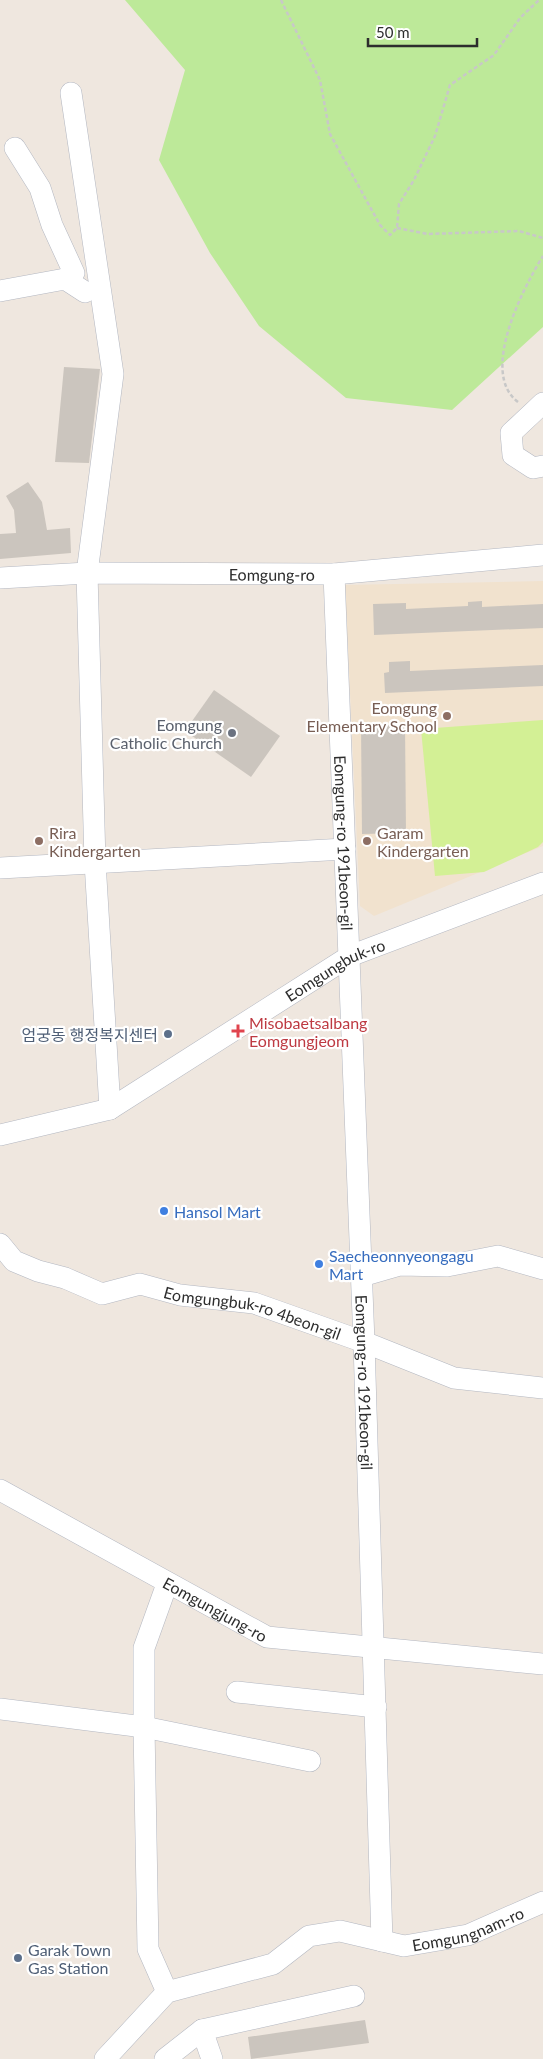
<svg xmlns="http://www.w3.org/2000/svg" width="543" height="2059" font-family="Lato,'Noto Sans KR',sans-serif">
  <rect width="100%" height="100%" fill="#efe7df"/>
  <polygon fill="#f1e2ce" points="543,581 543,846 374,916 360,906 345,585"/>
  <polygon fill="#bde999" points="125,0 543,0 543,327 452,410 346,398 259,326 210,253 159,160 185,70"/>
  <polygon fill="#d3f095" points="543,720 543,842 538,847 484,872 435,876 421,729"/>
  <g fill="#cbc5be">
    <polygon points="64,367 100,369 89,463 55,462"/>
    <polygon points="28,482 42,502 47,530 70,528 71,553 0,559 0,534 16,533 14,510 6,496"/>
    <polygon points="482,601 482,607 543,604 543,628 374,635 373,604 406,603 406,609 468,606 468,602"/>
    <polygon points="410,661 410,671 543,665 543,686 385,693 384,673 389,672 389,662"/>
    <polygon points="214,690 280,736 251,777 185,731"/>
    <polygon points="361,725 405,725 406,833 362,834"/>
    <polygon points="365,2020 369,2043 251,2059 248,2037"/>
  </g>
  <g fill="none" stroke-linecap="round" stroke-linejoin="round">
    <defs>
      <g id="minor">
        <polyline points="71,93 113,374 87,573 95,862 110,1109"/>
        <polyline points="15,148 40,188 52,225 74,273 65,279"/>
        <polyline points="0,291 65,279 85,292"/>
        <polyline points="543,403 511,433 513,455 533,468 543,466"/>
        <path id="s1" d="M334,574L364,1342L382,1941"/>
        <path id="s2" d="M0,578L87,573L334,574L543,555"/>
        <polyline points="0,868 345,849"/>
        <path id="s3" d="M0,1135L110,1109L350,956L543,883"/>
        <path id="s4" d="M0,1244L14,1261L38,1271L65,1278L102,1294L140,1284L180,1295L254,1303L364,1342L454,1378L543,1388"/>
        <polyline points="362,1276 400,1265 447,1266 498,1256 543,1269"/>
        <path id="s5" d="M0,1490L267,1637L543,1664"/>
        <polyline points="167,1584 144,1648 144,1727 148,1949 167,1992"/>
        <polyline points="237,1692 376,1707"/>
        <polyline points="0,1709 144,1727 310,1761"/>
        <path id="s6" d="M105,2059L167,1992L273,1964L309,1936L340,1931L404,1946L468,1935L543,1902"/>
        <polyline points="165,2059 202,2030"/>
        <polyline points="212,2059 202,2030 354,1996"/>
      </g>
    </defs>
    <use href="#minor" stroke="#b3b7c1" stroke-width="22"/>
    <g stroke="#c8c8c8" stroke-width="2.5" stroke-dasharray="4 2.5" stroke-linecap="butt">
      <polyline points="281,0 320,80 330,134 380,225 390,235 397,228 399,204 414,180 435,136 450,85 494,55 520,18 539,0"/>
      <polyline points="397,228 428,234 519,231 543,238"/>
      <path d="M518,402C479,373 523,288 543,256"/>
    </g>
    <use href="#minor" stroke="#fff" stroke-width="21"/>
  </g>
  <g fill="#8d6e63" stroke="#fff" stroke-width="2">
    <circle cx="447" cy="716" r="5"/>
    <circle cx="39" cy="841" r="5"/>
    <circle cx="367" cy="841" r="5"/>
  </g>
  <circle fill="#6b7280" stroke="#fff" stroke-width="2" cx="232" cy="733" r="5"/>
  <path fill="#e0444e" stroke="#fff" stroke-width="2" d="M235.5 1023.5h5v5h5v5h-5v5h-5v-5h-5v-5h5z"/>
  <g fill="#5c6f8a" stroke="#fff" stroke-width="2">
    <circle cx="168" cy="1034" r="5"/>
    <circle cx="18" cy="1958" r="5"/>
  </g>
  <g fill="#3f7fe0" stroke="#fff" stroke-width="2">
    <circle cx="164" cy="1211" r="5"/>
    <circle cx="319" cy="1264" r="5"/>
  </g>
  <g text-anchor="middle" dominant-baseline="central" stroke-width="4.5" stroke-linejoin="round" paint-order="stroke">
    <g font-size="16" fill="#2d2d2d" stroke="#fff">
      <text stroke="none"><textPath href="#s2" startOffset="272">Eomgung-ro</textPath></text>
      <text stroke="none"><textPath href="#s1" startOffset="269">Eomgung-ro 191beon-gil</textPath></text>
      <text stroke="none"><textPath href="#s3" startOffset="378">Eomgungbuk-ro</textPath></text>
      <text stroke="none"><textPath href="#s4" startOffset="272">Eomgungbuk-ro 4beon-gil</textPath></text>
      <text stroke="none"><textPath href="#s1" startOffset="809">Eomgung-ro 191beon-gil</textPath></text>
      <text stroke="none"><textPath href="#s5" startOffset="246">Eomgungjung-ro</textPath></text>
      <text stroke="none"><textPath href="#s6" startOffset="410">Eomgungnam-ro</textPath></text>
    </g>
    <g font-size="16" fill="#785e54" stroke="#fff" text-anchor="start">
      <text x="437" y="707" text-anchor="end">Eomgung<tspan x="437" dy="18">Elementary School</tspan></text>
      <text x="49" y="832">Rira<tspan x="49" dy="18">Kindergarten</tspan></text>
      <text x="377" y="832">Garam<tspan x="377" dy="18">Kindergarten</tspan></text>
    </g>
    <g font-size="16" fill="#5b616d" stroke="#fff" text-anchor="end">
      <text x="222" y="724">Eomgung<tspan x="222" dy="18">Catholic Church</tspan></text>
    </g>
    <g font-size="16" fill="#be3a42" stroke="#fff" text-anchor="start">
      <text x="249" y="1022">Misobaetsalbang<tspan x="249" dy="18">Eomgungjeom</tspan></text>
    </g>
    <g font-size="16" fill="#4e5e75" stroke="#fff" text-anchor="end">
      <text x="158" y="1034">엄궁동 행정복지센터</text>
      <text x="28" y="1949" text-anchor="start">Garak Town<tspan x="28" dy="18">Gas Station</tspan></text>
    </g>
    <g font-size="16" fill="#366cbe" stroke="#fff" text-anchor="start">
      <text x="174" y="1211">Hansol Mart</text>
      <text x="329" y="1255">Saecheonnyeongagu<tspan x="329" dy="18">Mart</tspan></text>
    </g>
  </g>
  <path d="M368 38v8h109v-8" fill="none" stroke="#2d2d2d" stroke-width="2.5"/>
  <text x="376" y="38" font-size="15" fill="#2d2d2d" stroke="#ffffff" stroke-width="4" paint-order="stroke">50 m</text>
</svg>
